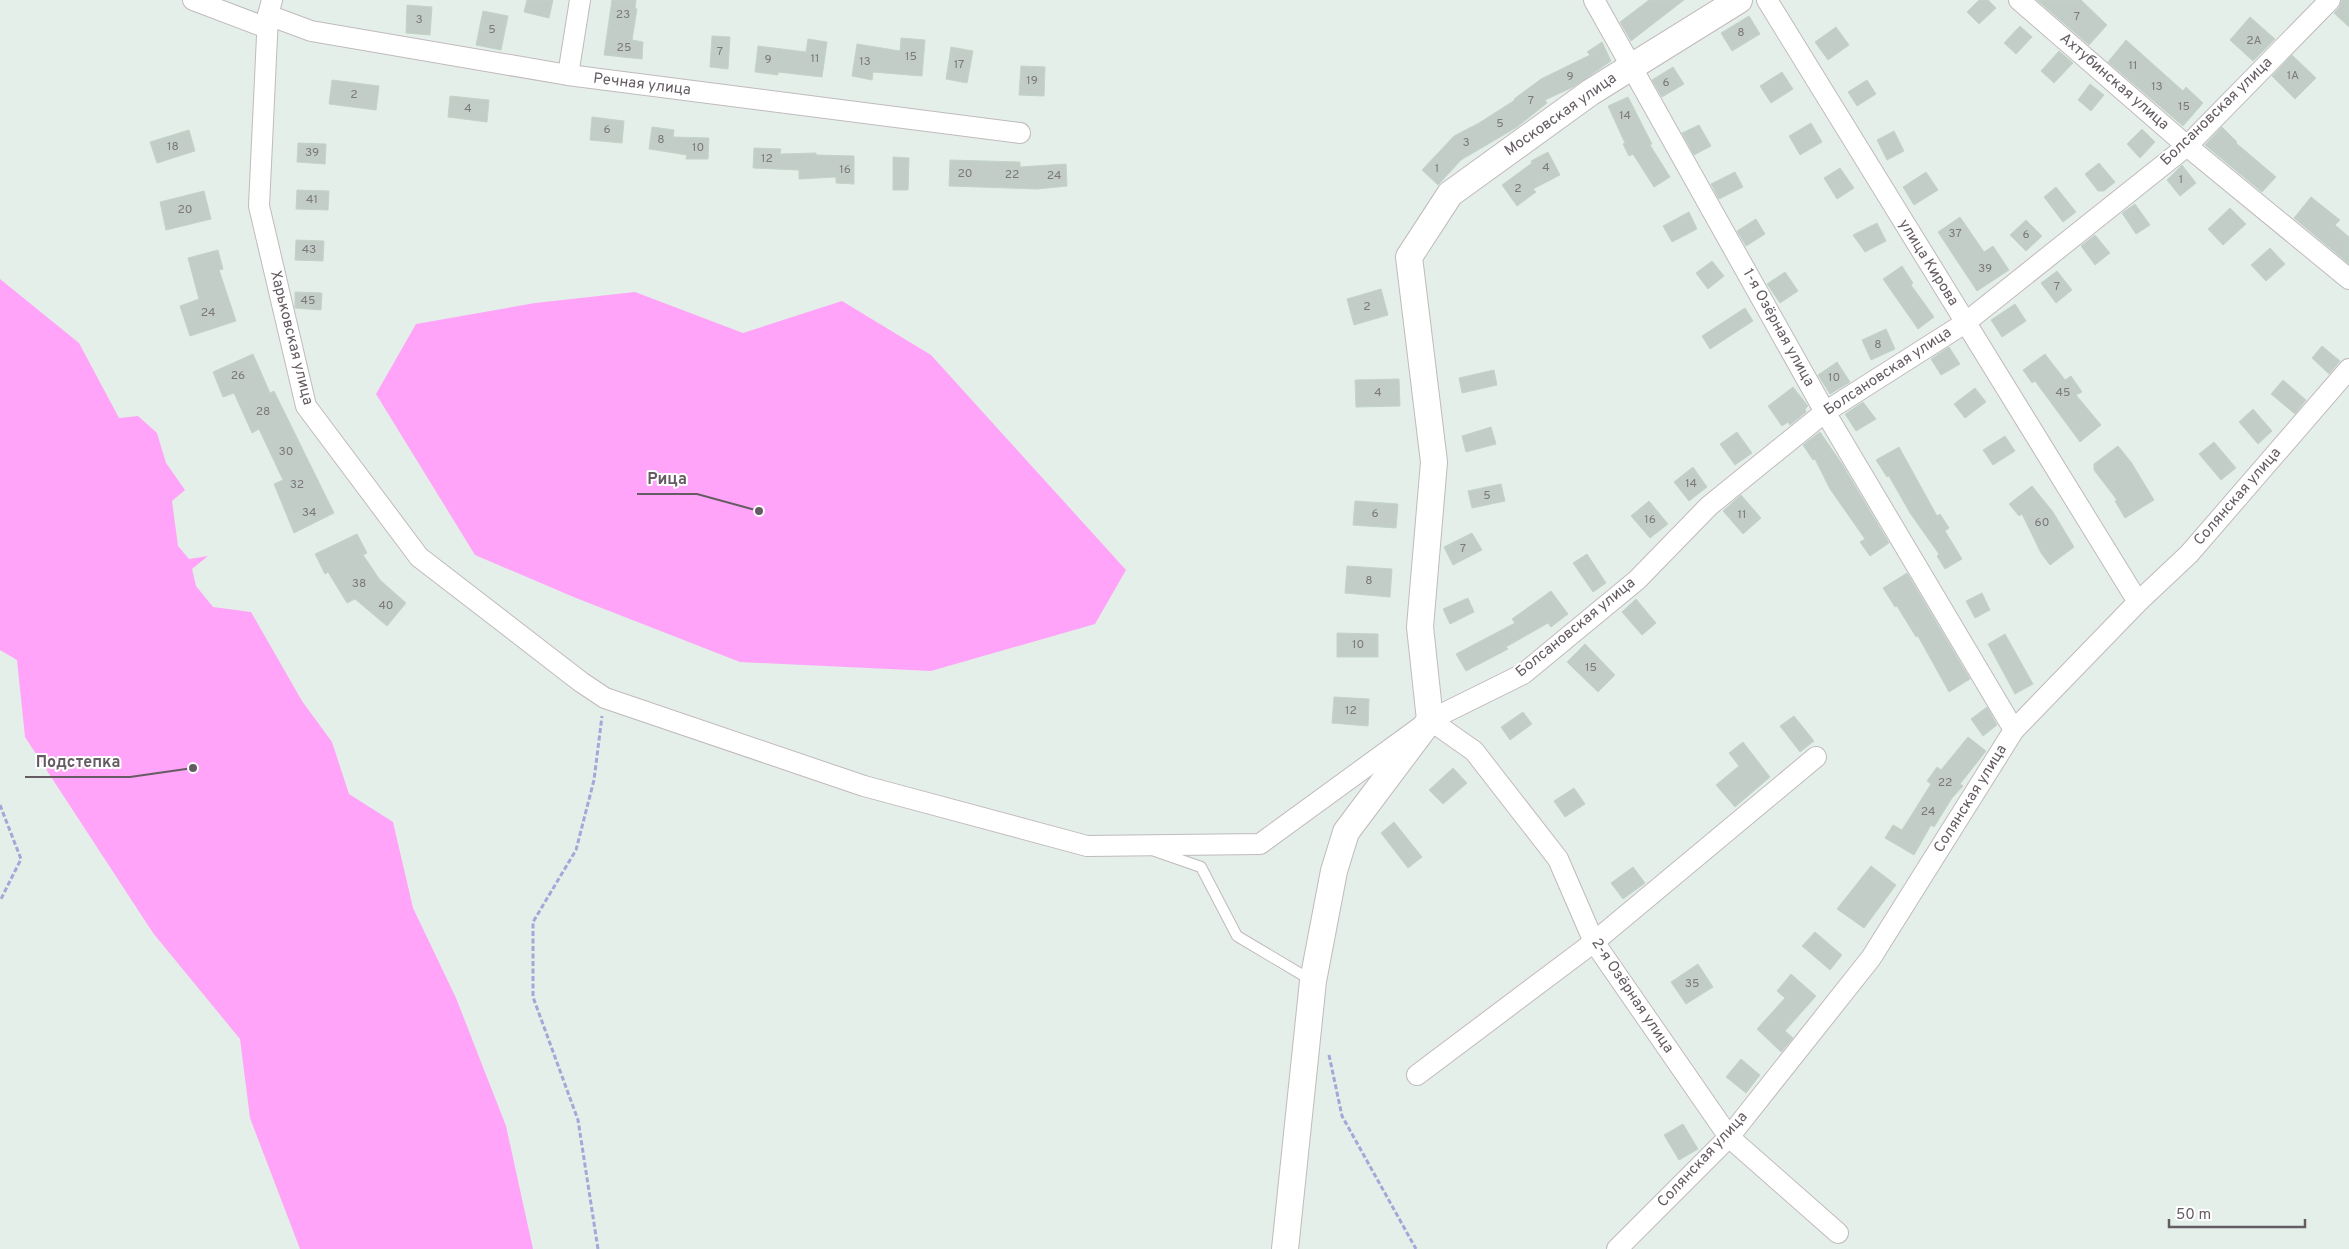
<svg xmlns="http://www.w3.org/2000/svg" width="2349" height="1249" font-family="Overpass,sans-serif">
  <rect width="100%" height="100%" fill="#e4efe9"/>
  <g fill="#ffa4f8">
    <polygon points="0,279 79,343 119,418 138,416 157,433 166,463 185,490 172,501 178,546 189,559 208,556 192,569 196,586 213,607 251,612 302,701 332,742 349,794 393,822 413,908 456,998 506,1126 533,1249 300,1249 250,1118 240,1039 153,933 25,737 17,660 0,650"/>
    <polygon points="635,292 743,333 842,301 931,355 1126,570 1095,624 931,671 740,662 576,598 475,555 376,394 416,324 535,303"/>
  </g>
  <g fill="#c2cdc7" stroke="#c2d4c8">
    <polygon points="527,0 553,0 549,18 524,12"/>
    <polygon points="612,0 636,0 635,8 637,9 632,40 643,42 642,59 604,55"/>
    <polygon points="1649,0 1684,0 1631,41 1620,22"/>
    <polygon points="1979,0 1988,0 1996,8 1979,24 1967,12"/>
    <polygon points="2037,0 2081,0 2107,25 2089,45"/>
    <polygon points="2342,0 2349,0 2349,27 2334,13 2339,8"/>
    <polygon points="407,5 432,7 430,35 406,33"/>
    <polygon points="483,11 508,16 501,50 476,45"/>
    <polygon points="1749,16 1760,34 1732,51 1721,33"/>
    <polygon points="2250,17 2275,39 2253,61 2230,40"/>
    <polygon points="2020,26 2032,37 2016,54 2004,43"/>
    <polygon points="1836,27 1849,45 1828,60 1815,42"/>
    <polygon points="712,36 730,37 728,69 710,67"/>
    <polygon points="901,38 925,40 922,76 873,72 872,80 852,76 857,44 900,51"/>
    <polygon points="808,39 827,42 822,77 778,72 778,75 755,72 758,46 806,52"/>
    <polygon points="2126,40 2183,91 2186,87 2203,103 2183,126 2108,62"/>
    <polygon points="1602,42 1611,61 1573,87 1545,100 1547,103 1517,127 1461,160 1438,185 1422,170 1454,136 1479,123 1515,100 1514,99 1541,79 1590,55 1587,52"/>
    <polygon points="951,47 973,51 967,83 946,79"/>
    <polygon points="2059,51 2073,63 2054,83 2041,71"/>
    <polygon points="2292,55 2316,78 2295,99 2272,76"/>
    <polygon points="1021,66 1045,67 1044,96 1019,95"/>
    <polygon points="1673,67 1684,84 1662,97 1652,80"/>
    <polygon points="1782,72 1793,89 1771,103 1760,86"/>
    <polygon points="332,80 379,86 376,110 329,104"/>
    <polygon points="1867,80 1876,94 1857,106 1848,92"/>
    <polygon points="2090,84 2104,95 2091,111 2078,100"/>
    <polygon points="450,96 489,100 487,122 448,117"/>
    <polygon points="1628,97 1652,144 1650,145 1670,177 1654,187 1633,154 1629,156 1623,144 1625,143 1608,106"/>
    <polygon points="592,117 624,121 622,143 590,140"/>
    <polygon points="1811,123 1822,142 1800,155 1789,136"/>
    <polygon points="1699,125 1711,146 1694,155 1682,133"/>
    <polygon points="652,127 674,130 673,137 709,138 708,159 686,159 687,155 649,149"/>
    <polygon points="2222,127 2237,142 2236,143 2276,177 2262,192 2205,145"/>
    <polygon points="2142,129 2155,142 2140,158 2127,144"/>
    <polygon points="189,130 195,151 157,163 150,142"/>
    <polygon points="1894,131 1904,151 1887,160 1877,140"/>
    <polygon points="298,143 326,144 325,164 297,162"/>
    <polygon points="754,148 781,149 780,154 816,153 816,155 854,156 854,184 836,183 836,177 799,179 799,170 753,168"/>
    <polygon points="1548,152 1560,175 1533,189 1536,192 1517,206 1502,185 1532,163 1531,161"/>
    <polygon points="893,157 909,158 908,190 893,190"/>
    <polygon points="950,160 1020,162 1020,167 1066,164 1067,186 1037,189 949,186"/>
    <polygon points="2099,163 2115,182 2104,191 2098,191 2085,174"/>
    <polygon points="2182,165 2196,183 2180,196 2167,180"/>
    <polygon points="1840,168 1854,188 1837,199 1824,178"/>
    <polygon points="1735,172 1743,187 1719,199 1711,184"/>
    <polygon points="1926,172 1938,190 1914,205 1903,187"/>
    <polygon points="2056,187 2076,212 2063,222 2044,197"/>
    <polygon points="297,190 329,191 328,210 296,209"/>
    <polygon points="204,191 211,219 166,230 160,202"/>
    <polygon points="2311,197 2340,220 2335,225 2349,237 2349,264 2294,218"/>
    <polygon points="2135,204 2150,225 2136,234 2122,213"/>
    <polygon points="2230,208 2246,224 2223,245 2208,229"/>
    <polygon points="1689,212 1697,229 1672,242 1663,226"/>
    <polygon points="1960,217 1984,252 1993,246 2009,270 1977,291 1938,232"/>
    <polygon points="1756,219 1765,234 1746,246 1737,231"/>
    <polygon points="2026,220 2042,236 2026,251 2010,235"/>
    <polygon points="1877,223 1886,241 1865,252 1853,235"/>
    <polygon points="2095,235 2110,253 2095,265 2081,246"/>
    <polygon points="296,240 324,241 323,261 295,260"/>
    <polygon points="2270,248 2285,264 2266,281 2251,265"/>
    <polygon points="218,250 223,269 219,270 236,321 190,336 180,306 199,299 188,258"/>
    <polygon points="1712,261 1724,276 1708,289 1696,273"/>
    <polygon points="1902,266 1913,283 1911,285 1934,317 1918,329 1883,279"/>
    <polygon points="2057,271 2072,290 2056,303 2041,283"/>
    <polygon points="1785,272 1798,291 1780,303 1767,284"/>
    <polygon points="1381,289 1388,315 1354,325 1347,299"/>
    <polygon points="295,292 322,293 321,310 295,308"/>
    <polygon points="2015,304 2026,321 2002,337 1991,320"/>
    <polygon points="1745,308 1753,321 1710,349 1702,336"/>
    <polygon points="1886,329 1895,349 1871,360 1862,340"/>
    <polygon points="2322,346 2340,361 2329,374 2312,358"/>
    <polygon points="1949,347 1960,364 1941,375 1931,359"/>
    <polygon points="253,354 270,393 274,391 334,513 294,533 274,484 283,480 259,429 252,433 234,393 223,397 213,372"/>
    <polygon points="2045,354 2065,380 2071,376 2082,392 2076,395 2101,425 2080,442 2035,381 2032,383 2023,370"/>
    <polygon points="1837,362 1850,382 1830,394 1818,375"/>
    <polygon points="1494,370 1497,385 1462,393 1459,378"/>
    <polygon points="1399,379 1400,406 1356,407 1355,380"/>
    <polygon points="2283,380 2306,400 2295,414 2271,394"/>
    <polygon points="1793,387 1808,406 1805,409 1806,412 1790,425 1788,422 1782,426 1768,406"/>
    <polygon points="1975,388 1986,402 1965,418 1954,404"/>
    <polygon points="1863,402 1876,419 1856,431 1845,414"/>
    <polygon points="2253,409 2272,431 2258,444 2239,422"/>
    <polygon points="1491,427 1496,444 1466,452 1462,436"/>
    <polygon points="1737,432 1752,453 1735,465 1720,444"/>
    <polygon points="1820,432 1842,464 1889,543 1870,556 1860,542 1865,539 1830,489 1815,459 1813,460 1803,445"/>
    <polygon points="2005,436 2015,451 1993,465 1983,450"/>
    <polygon points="2214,442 2236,468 2221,480 2199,454"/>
    <polygon points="2118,446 2131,462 2154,500 2125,518 2115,501 2117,500 2094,470 2094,464"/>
    <polygon points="1899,447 1937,516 1940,514 1949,528 1945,531 1962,559 1945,569 1937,556 1939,554 1910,513 1889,476 1887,477 1876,460"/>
    <polygon points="1693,467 1707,487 1689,501 1674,482"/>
    <polygon points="1501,484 1505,501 1472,508 1468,491"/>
    <polygon points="2032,486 2053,512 2074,547 2050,565 2041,553 2022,514 2019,516 2009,504"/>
    <polygon points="1741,495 1761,518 1743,534 1723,511"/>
    <polygon points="1355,501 1398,504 1396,528 1353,525"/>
    <polygon points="1649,501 1668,524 1650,538 1631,516"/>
    <polygon points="1472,533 1482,550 1453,565 1444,547"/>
    <polygon points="357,534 367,553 363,555 380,580 406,603 387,626 355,599 347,603 328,572 325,574 315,554"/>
    <polygon points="1587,554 1606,583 1593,592 1573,563"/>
    <polygon points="1347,566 1392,569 1390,597 1345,593"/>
    <polygon points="1907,573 1970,679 1949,692 1918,636 1916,637 1897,606 1895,607 1883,588"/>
    <polygon points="1551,591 1568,614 1551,627 1548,623 1506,647 1508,649 1466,671 1456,654 1515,623 1512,619"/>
    <polygon points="1982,593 1990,610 1975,618 1966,601"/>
    <polygon points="1468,598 1474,612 1450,624 1443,609"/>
    <polygon points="1636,599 1656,623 1642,635 1622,612"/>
    <polygon points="1337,633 1378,634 1378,657 1337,657"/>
    <polygon points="2005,634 2033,684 2015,694 1988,644"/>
    <polygon points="1585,644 1615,675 1598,692 1567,662"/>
    <polygon points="1334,697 1369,699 1368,726 1332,723"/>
    <polygon points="1987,707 1997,725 1983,736 1971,719"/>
    <polygon points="1523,712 1532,724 1510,740 1501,727"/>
    <polygon points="1794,716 1814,741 1800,752 1780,726"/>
    <polygon points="1968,737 1986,751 1960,784 1963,786 1952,798 1934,827 1931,825 1914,855 1885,838 1893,825 1902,830 1931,784 1927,781 1937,767 1941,770"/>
    <polygon points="1743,742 1770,777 1735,807 1716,785 1739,766 1729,753"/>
    <polygon points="1453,768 1467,783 1443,804 1429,790"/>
    <polygon points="1574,788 1585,804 1565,817 1554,801"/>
    <polygon points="1394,822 1422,857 1408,868 1381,833"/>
    <polygon points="1871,866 1896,885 1864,928 1837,909"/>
    <polygon points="1633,867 1645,883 1623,899 1611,883"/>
    <polygon points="1815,932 1842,955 1830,970 1802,946"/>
    <polygon points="1698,964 1713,987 1686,1004 1671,982"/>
    <polygon points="1791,974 1816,996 1785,1031 1793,1038 1781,1052 1757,1029 1785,998 1777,991"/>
    <polygon points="1741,1059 1760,1075 1746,1093 1726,1077"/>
    <polygon points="1683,1124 1698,1149 1679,1160 1664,1135"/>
  </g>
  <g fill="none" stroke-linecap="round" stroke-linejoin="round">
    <defs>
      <polyline id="service" points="1155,851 1201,867 1237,936 1311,980"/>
      <g id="minor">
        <polyline points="193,0 267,28"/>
        <polyline points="272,0 268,15 259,206 306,406 419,557 581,682 605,698 864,786 1087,846 1260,844 1430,720 1523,674 1637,580 1709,506 1825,412 1965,323 2187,146 2330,0"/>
        <polyline points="1594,0 1825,412 2014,730"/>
        <polyline points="1767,0 2138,602"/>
        <polyline points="2019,0 2187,146 2349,279"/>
        <polyline points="268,15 311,31 568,75 1020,133"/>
        <polyline points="568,75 580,0"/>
        <polyline points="1430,720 1474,751 1558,859 1594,942 1729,1137 1838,1233"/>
        <polyline points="1417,1075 1594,942 1816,757"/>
        <polyline points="1617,1249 1729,1137 1871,958 2014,730 2138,602 2189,554 2349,369"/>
      </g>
      <polyline id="tertiary" points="1285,1249 1313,981 1334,871 1346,832 1430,720 1420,627 1434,462 1409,257 1450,194 1591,92 1739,0"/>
    </defs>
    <use href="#service" stroke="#c1b9be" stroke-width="12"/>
    <use href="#minor" stroke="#c1b9be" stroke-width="22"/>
    <use href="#tertiary" stroke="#c1b9be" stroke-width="28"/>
    <g stroke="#a3a8d9" stroke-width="3" stroke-dasharray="5 2.5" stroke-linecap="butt">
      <polyline points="0,805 21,859 0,901"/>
      <polyline points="1329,1055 1342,1116 1416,1249"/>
      <polyline points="598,1249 578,1120 533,997 533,922 576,850 594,780 602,716"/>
    </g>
    <use href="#service" stroke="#fff" stroke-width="10"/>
    <use href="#minor" stroke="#fff" stroke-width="20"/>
    <use href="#tertiary" stroke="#fff" stroke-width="26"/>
  </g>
  <g text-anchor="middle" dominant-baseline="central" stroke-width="4" stroke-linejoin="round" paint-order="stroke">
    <g font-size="12" fill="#7c787c">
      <text x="623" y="15">23</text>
      <text x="2077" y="17">7</text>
      <text x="419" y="20">3</text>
      <text x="492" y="30">5</text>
      <text x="1741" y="33">8</text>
      <text x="2254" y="41">2А</text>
      <text x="624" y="48">25</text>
      <text x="720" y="52">7</text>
      <text x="911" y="57">15</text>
      <text x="815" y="59">11</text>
      <text x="768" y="60">9</text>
      <text x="865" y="62">13</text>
      <text x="959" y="65">17</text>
      <text x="2133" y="66">11</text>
      <text x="2293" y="76">1А</text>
      <text x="1570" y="77">9</text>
      <text x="1032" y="81">19</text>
      <text x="1666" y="83">6</text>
      <text x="2157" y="87">13</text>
      <text x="354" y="95">2</text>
      <text x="1531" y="101">7</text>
      <text x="2184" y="107">15</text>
      <text x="468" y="109">4</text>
      <text x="1625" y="116">14</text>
      <text x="1500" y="124">5</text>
      <text x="607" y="130">6</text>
      <text x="661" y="140">8</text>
      <text x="1466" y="143">3</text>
      <text x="173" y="147">18</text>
      <text x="698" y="148">10</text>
      <text x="312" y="153">39</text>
      <text x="767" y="159">12</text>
      <text x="1546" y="168">4</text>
      <text x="1437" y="169">1</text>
      <text x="845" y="170">16</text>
      <text x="965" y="174">20</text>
      <text x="1012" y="175">22</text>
      <text x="1054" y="176">24</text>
      <text x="2181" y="180">1</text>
      <text x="1518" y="189">2</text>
      <text x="312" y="200">41</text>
      <text x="185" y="210">20</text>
      <text x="1955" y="234">37</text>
      <text x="2026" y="235">6</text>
      <text x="309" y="250">43</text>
      <text x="1985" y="269">39</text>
      <text x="2057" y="287">7</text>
      <text x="308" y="301">45</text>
      <text x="1367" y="307">2</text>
      <text x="208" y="313">24</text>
      <text x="1878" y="345">8</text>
      <text x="238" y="376">26</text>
      <text x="1834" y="378">10</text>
      <text x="1378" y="393">4</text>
      <text x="2063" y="393">45</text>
      <text x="263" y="412">28</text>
      <text x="286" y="452">30</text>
      <text x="1691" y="484">14</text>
      <text x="297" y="485">32</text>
      <text x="1487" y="496">5</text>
      <text x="309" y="513">34</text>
      <text x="1375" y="514">6</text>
      <text x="1742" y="515">11</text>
      <text x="1650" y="520">16</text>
      <text x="2042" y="523">60</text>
      <text x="1463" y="549">7</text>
      <text x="1369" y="581">8</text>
      <text x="359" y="584">38</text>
      <text x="386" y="606">40</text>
      <text x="1358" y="645">10</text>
      <text x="1591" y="668">15</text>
      <text x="1351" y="711">12</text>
      <text x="1945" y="783">22</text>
      <text x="1928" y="812">24</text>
      <text x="1692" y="984">35</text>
    </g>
    <g font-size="15" fill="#655c63" stroke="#fff">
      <text transform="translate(2114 82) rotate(41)">Ахтубинская улица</text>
      <text transform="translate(642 85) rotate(7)">Речная улица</text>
      <text transform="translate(2217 112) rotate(-44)">Болсановская улица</text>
      <text transform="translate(1561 115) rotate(-35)">Московская улица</text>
      <text transform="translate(1928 263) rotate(58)">улица Кирова</text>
      <text transform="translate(1778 328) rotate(61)">1-я Озёрная улица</text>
      <text transform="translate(291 338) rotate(76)">Харьковская улица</text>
      <text transform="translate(1888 372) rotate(-33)">Болсановская улица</text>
      <text transform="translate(2238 497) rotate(-49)">Солянская улица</text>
      <text transform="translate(1576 628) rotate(-39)">Болсановская улица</text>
      <text transform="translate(1971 799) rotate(-58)">Солянская улица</text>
      <text transform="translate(1632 996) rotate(56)">2-я Озёрная улица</text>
      <text transform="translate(1703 1160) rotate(-47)">Солянская улица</text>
    </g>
  </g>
  <path fill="none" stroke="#655c63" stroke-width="2" d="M759 511L697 494H637M193 768L130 777H25"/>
  <g fill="#655c63" stroke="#fff" stroke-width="2">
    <circle cx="759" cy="511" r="5"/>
    <circle cx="193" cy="768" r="5"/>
  </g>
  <g font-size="16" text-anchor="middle" font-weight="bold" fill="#655c63" stroke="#fff" stroke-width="4" stroke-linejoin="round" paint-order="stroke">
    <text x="667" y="484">Рица</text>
    <text x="78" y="767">Подстепка</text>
  </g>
  <path d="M2169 1219v8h136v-8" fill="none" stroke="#655c63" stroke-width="2.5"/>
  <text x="2176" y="1219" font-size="15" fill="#655c63" stroke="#ffffff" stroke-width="4" paint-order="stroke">50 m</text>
</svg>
